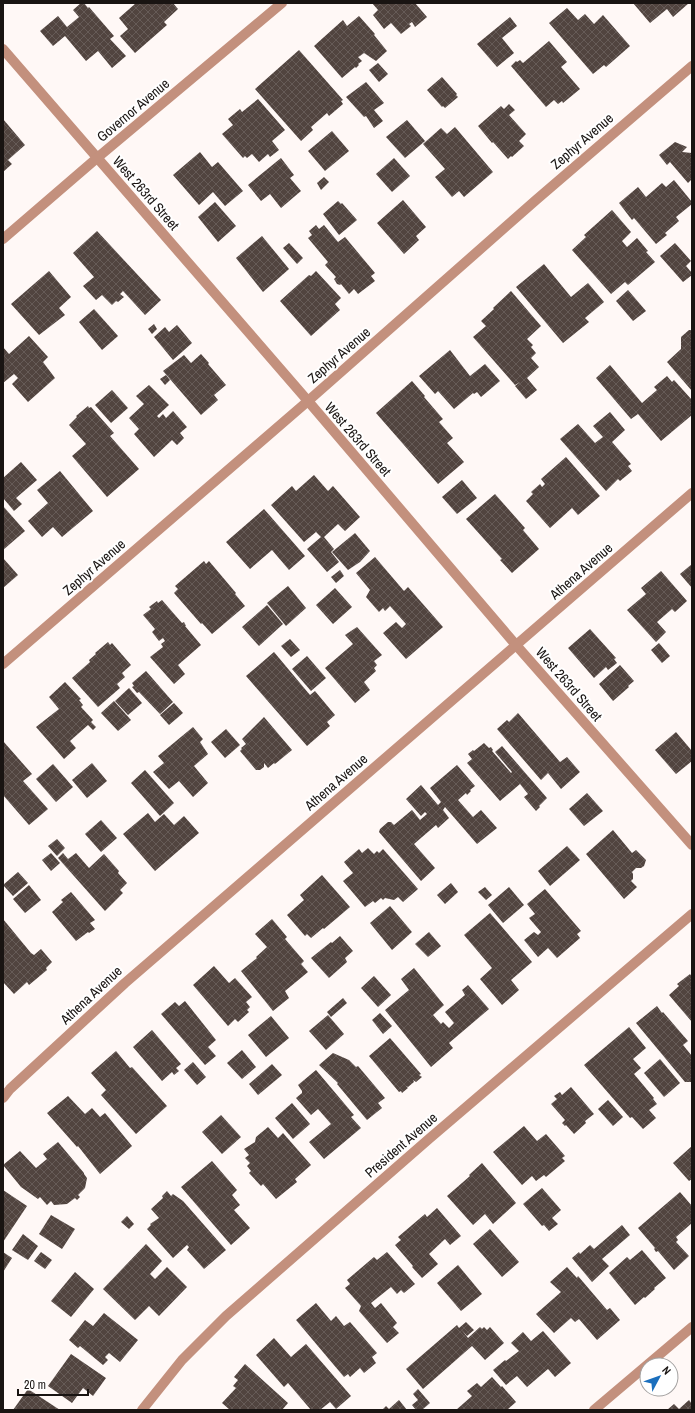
<svg xmlns="http://www.w3.org/2000/svg" width="695" height="1413" font-family="'Archivo Narrow',sans-serif">
  <defs>
    <pattern id="building-cross-hatch" width="8" height="8" patternUnits="userSpaceOnUse"><rect width="8" height="8" fill="#51443f"/><path d="M0 0l8 8M0 8l8-8" fill="none" stroke="#665b57"/></pattern>
  </defs>
  <rect width="100%" height="100%" fill="#fff8f6"/>
  <g fill="url(#building-cross-hatch)">
    <polygon points="81,3 84,3 88,8 89,7 114,36 110,39 126,56 112,68 98,51 86,61 65,36 53,46 40,31 58,16 67,27 79,17 73,10"/>
    <polygon points="136,3 173,3 178,9 164,22 167,25 135,53 120,36 128,29 119,18"/>
    <polygon points="372,3 415,3 427,17 415,27 412,22 409,24 411,26 401,34 391,23 384,29 373,15 378,10"/>
    <polygon points="633,3 689,3 673,17 667,9 650,23"/>
    <polygon points="567,8 578,20 585,14 594,24 603,15 630,46 606,67 604,65 593,74 549,23"/>
    <polygon points="359,16 375,34 374,35 387,51 376,61 364,53 360,56 358,57 362,61 358,64 359,65 356,68 355,67 342,78 314,46 343,20 347,26"/>
    <polygon points="510,17 517,26 502,38 514,53 497,67 477,44"/>
    <polygon points="549,41 567,62 561,67 580,89 563,103 562,101 558,104 554,100 546,107 511,66 516,61 517,62 520,60 523,63"/>
    <polygon points="299,50 343,100 341,101 343,104 329,116 327,113 311,127 313,130 301,141 255,89"/>
    <polygon points="378,63 388,74 379,82 369,70"/>
    <polygon points="442,77 457,94 456,95 458,97 445,108 443,106 442,107 427,90"/>
    <polygon points="366,82 384,103 374,110 383,121 374,128 366,116 364,117 346,97"/>
    <polygon points="258,99 285,130 272,141 279,150 270,157 268,154 259,162 252,154 247,158 245,156 243,158 222,134 233,125 228,119 240,109 242,112"/>
    <polygon points="509,104 515,110 509,115 526,134 519,141 524,146 512,157 511,156 508,159 493,142 492,143 478,126 501,106 504,109"/>
    <polygon points="3,119 25,145 8,160 12,164 3,172"/>
    <polygon points="407,120 425,141 405,158 386,137"/>
    <polygon points="455,127 493,172 464,197 459,191 452,197 435,177 445,169 423,144 441,128 447,134"/>
    <polygon points="332,131 349,151 325,171 308,151"/>
    <polygon points="675,142 687,147 682,152 692,153 692,179 688,183 670,162 667,165 659,155"/>
    <polygon points="200,152 212,167 218,162 243,191 225,206 213,192 199,205 173,175"/>
    <polygon points="281,158 294,175 290,178 301,191 281,208 270,194 261,201 248,185"/>
    <polygon points="394,158 410,176 392,192 376,174"/>
    <polygon points="324,177 329,182 321,190 317,183"/>
    <polygon points="674,180 692,202 692,204 676,217 679,221 665,233 667,235 656,244 634,218 632,220 619,203 638,187 646,197 662,183 666,187"/>
    <polygon points="403,200 426,227 416,236 419,240 404,254 377,223"/>
    <polygon points="338,201 341,204 342,203 357,220 339,235 323,214"/>
    <polygon points="215,202 236,226 218,242 198,217"/>
    <polygon points="612,210 631,232 622,241 627,247 637,238 648,251 646,252 655,262 628,285 625,282 611,294 572,250 586,237 584,235"/>
    <polygon points="316,225 319,229 324,225 338,242 345,237 375,273 371,276 375,281 358,294 354,289 349,294 341,284 340,285 337,284 334,279 336,277 325,265 328,262 308,238 312,235 309,231"/>
    <polygon points="97,231 161,300 145,315 123,291 120,294 124,297 118,302 116,301 112,305 102,295 96,300 83,286 94,277 73,253"/>
    <polygon points="262,236 289,269 263,292 236,258"/>
    <polygon points="289,243 303,258 297,264 283,248"/>
    <polygon points="675,243 691,261 686,266 692,273 692,275 683,282 660,256"/>
    <polygon points="544,264 571,297 588,283 604,302 585,318 589,322 563,343 516,287"/>
    <polygon points="49,271 71,297 59,308 65,315 39,335 11,304"/>
    <polygon points="316,271 341,298 335,304 340,310 311,336 280,301 309,275 311,276"/>
    <polygon points="628,290 646,311 633,321 616,301"/>
    <polygon points="511,291 541,326 527,339 533,345 531,347 536,353 531,358 539,367 527,378 537,390 526,399 515,386 520,382 515,385 473,337 486,326 481,321 494,309 493,308"/>
    <polygon points="94,309 118,336 102,350 79,322"/>
    <polygon points="154,324 157,329 152,334 148,329"/>
    <polygon points="177,325 192,343 173,360 154,337 165,327 169,332"/>
    <polygon points="689,330 692,330 692,391 667,362 681,349 681,337"/>
    <polygon points="29,336 48,357 43,362 55,378 28,402 12,384 18,378 14,374 3,383 3,347 9,354"/>
    <polygon points="450,350 470,376 485,364 500,381 481,397 477,392 474,394 473,393 454,409 438,391 435,394 419,376"/>
    <polygon points="201,354 209,363 208,364 226,385 214,395 218,400 201,415 163,371 184,355 191,363"/>
    <polygon points="610,365 642,403 657,390 654,387 667,376 672,382 674,380 692,400 692,415 661,441 638,414 631,419 596,378"/>
    <polygon points="166,375 170,380 165,385 160,379"/>
    <polygon points="412,381 425,396 424,397 443,419 439,422 453,438 447,443 464,462 438,484 376,413"/>
    <polygon points="149,385 169,405 157,416 159,418 163,414 166,418 173,411 187,427 180,433 184,438 177,445 172,440 154,457 134,434 139,429 129,418 144,404 136,396"/>
    <polygon points="112,390 128,408 111,423 95,405"/>
    <polygon points="88,406 89,408 91,407 114,433 110,436 139,469 107,497 72,456 86,444 69,425 77,417 76,416"/>
    <polygon points="610,412 625,430 612,442 631,464 628,466 632,471 620,481 618,479 606,491 560,439 578,424 595,443 603,437 593,426"/>
    <polygon points="566,457 600,496 578,515 572,508 550,528 526,501 533,494 531,492 540,484 542,487 545,484 541,479"/>
    <polygon points="21,462 37,480 16,498 22,504 14,511 3,498 3,478"/>
    <polygon points="60,471 93,511 62,537 53,527 42,537 28,521 48,503 37,490"/>
    <polygon points="314,475 328,491 333,486 360,517 345,531 338,524 324,537 334,549 331,552 339,562 327,572 307,549 321,537 316,532 304,542 271,505 292,486 296,491"/>
    <polygon points="462,480 477,498 457,514 442,497"/>
    <polygon points="495,494 525,528 523,530 539,549 512,573 500,560 502,559 466,519"/>
    <polygon points="3,506 25,531 3,550"/>
    <polygon points="264,509 305,556 289,570 272,550 250,569 226,542"/>
    <polygon points="355,533 370,551 360,562 348,570 332,552"/>
    <polygon points="375,557 404,591 408,587 443,627 406,659 383,633 396,622 402,628 406,624 390,606 385,611 383,608 379,612 366,597 370,590 356,573"/>
    <polygon points="3,558 18,575 3,588"/>
    <polygon points="204,561 206,564 209,561 236,593 235,594 245,606 212,634 202,623 201,624 174,593 178,589 175,586"/>
    <polygon points="692,564 692,588 680,574"/>
    <polygon points="340,570 344,576 336,583 331,577"/>
    <polygon points="661,571 687,601 675,612 672,609 657,622 666,632 656,642 627,610 646,594 641,588"/>
    <polygon points="288,586 306,608 286,626 267,603"/>
    <polygon points="335,588 352,607 333,624 316,605"/>
    <polygon points="162,600 182,623 184,622 186,626 185,626 201,645 178,665 185,674 174,684 150,657 163,647 161,644 165,641 163,638 159,641 152,632 155,629 143,615 151,609 149,607 157,601 158,603"/>
    <polygon points="267,605 283,624 259,646 242,627"/>
    <polygon points="357,627 382,655 374,661 377,665 374,668 376,671 364,682 370,690 355,703 325,668 353,644 345,635"/>
    <polygon points="590,629 616,658 614,659 617,663 608,670 606,667 594,678 568,648"/>
    <polygon points="290,639 300,650 291,657 281,646"/>
    <polygon points="108,642 110,645 112,643 131,665 122,673 125,677 117,684 120,688 98,707 72,678 90,662 89,660 96,654 95,653"/>
    <polygon points="659,643 670,656 662,663 651,650"/>
    <polygon points="274,652 310,695 315,691 335,715 327,722 330,726 307,746 246,676"/>
    <polygon points="307,656 326,678 311,691 292,669"/>
    <polygon points="620,665 634,681 628,686 629,687 613,701 599,684"/>
    <polygon points="146,671 173,702 160,714 139,692 137,693 132,687 134,686 132,683"/>
    <polygon points="65,682 81,699 79,700 83,705 81,707 93,720 91,722 96,727 93,730 88,725 70,741 76,748 64,759 36,727 59,709 49,697"/>
    <polygon points="129,688 142,703 128,715 115,701"/>
    <polygon points="114,701 131,720 118,731 101,713"/>
    <polygon points="174,703 183,713 169,725 160,715"/>
    <polygon points="518,713 560,762 567,757 580,772 561,789 548,773 541,780 497,729 507,720 509,722"/>
    <polygon points="264,717 292,750 275,764 274,763 268,768 264,763 264,767 260,770 256,770 240,751 242,749 241,748 246,744 242,739"/>
    <polygon points="193,727 203,739 200,742 208,754 194,766 208,783 193,797 179,781 169,789 153,772 164,763 158,756"/>
    <polygon points="226,729 240,745 225,758 211,742"/>
    <polygon points="676,732 692,751 692,761 676,774 655,750"/>
    <polygon points="3,741 32,774 23,781 48,809 29,825 3,795"/>
    <polygon points="484,743 489,748 491,747 493,750 492,751 511,773 512,772 495,752 502,746 547,798 539,806 540,807 536,811 524,797 528,794 520,784 500,801 467,763 472,759 468,754 473,750 474,751"/>
    <polygon points="92,763 107,781 87,798 72,780"/>
    <polygon points="53,764 73,787 56,802 36,779"/>
    <polygon points="457,765 475,786 470,790 471,791 467,795 466,793 458,800 473,817 481,810 497,828 477,844 445,807 443,810 449,818 438,828 436,825 414,844 435,868 421,881 379,832 380,829 388,822 391,822 394,825 412,810 420,820 427,814 425,812 421,816 406,799 421,785 438,805 441,802 430,788"/>
    <polygon points="145,770 174,803 160,816 131,783"/>
    <polygon points="587,793 603,811 584,826 569,809"/>
    <polygon points="148,813 155,822 164,814 174,825 184,816 199,833 155,871 123,834"/>
    <polygon points="101,820 117,838 101,852 85,834"/>
    <polygon points="613,830 632,853 636,850 646,860 644,866 641,868 636,868 632,872 633,874 633,879 631,881 637,887 624,899 586,854"/>
    <polygon points="57,839 65,848 57,856 48,846"/>
    <polygon points="567,846 580,860 550,886 538,871"/>
    <polygon points="368,848 374,854 377,851 379,853 383,849 418,889 403,902 398,897 394,900 385,898 383,900 381,898 375,903 373,901 365,907 343,881 353,873 344,862 359,849 362,853"/>
    <polygon points="51,853 60,863 51,871 42,860"/>
    <polygon points="63,853 68,859 76,853 89,868 104,854 119,871 118,873 127,883 120,890 123,893 105,911 58,858"/>
    <polygon points="18,872 28,883 13,896 3,885"/>
    <polygon points="322,875 350,907 324,929 323,928 311,938 307,934 305,936 287,915 304,900 300,895"/>
    <polygon points="451,883 458,892 445,904 437,895"/>
    <polygon points="29,885 41,900 25,913 13,899"/>
    <polygon points="485,887 492,895 486,900 478,892"/>
    <polygon points="509,887 524,905 503,923 488,905"/>
    <polygon points="545,889 581,931 577,934 580,938 557,958 548,948 538,957 524,940 534,932 538,935 541,932 529,918 535,914 527,904"/>
    <polygon points="71,892 95,920 90,923 95,929 89,933 88,932 76,941 52,912 63,902 61,900"/>
    <polygon points="390,906 412,932 392,950 370,923"/>
    <polygon points="490,913 532,962 511,980 519,990 502,1005 480,979 492,968 464,935"/>
    <polygon points="3,919 31,953 34,955 41,949 52,962 46,968 47,970 29,985 27,982 14,994 3,982"/>
    <polygon points="272,919 287,937 285,939 304,961 301,964 308,972 285,991 289,998 273,1011 241,971 257,958 256,957 267,947 255,934"/>
    <polygon points="429,932 441,946 428,957 415,944"/>
    <polygon points="340,936 353,951 345,958 347,962 329,978 311,958 331,942 332,943"/>
    <polygon points="214,966 229,983 235,978 252,997 246,1002 250,1007 247,1010 249,1012 238,1022 235,1019 228,1026 193,985"/>
    <polygon points="414,968 444,1005 433,1015 441,1024 443,1022 449,1028 454,1023 445,1012 465,995 462,990 468,985 489,1009 449,1043 453,1048 431,1067 385,1010 409,990 401,979"/>
    <polygon points="690,974 692,977 692,1022 669,995 679,986 677,984"/>
    <polygon points="374,976 391,995 378,1007 361,988"/>
    <polygon points="343,998 347,1003 331,1017 327,1012"/>
    <polygon points="185,1001 216,1040 208,1047 216,1056 205,1065 161,1014 175,1002 179,1006"/>
    <polygon points="657,1006 662,1013 663,1012 688,1041 683,1045 692,1056 692,1082 685,1082 636,1023"/>
    <polygon points="380,1013 392,1026 383,1034 372,1020"/>
    <polygon points="328,1015 344,1034 326,1050 309,1031"/>
    <polygon points="271,1016 289,1038 266,1057 248,1035"/>
    <polygon points="629,1027 646,1048 633,1059 641,1068 634,1074 654,1098 653,1099 657,1104 649,1110 656,1118 643,1129 632,1117 630,1118 584,1065"/>
    <polygon points="152,1030 181,1064 176,1068 179,1071 174,1075 172,1072 162,1081 133,1047"/>
    <polygon points="390,1038 421,1074 419,1075 422,1077 416,1082 413,1080 414,1082 408,1087 406,1086 408,1088 402,1093 401,1091 399,1092 369,1056"/>
    <polygon points="242,1050 256,1067 242,1079 227,1063"/>
    <polygon points="116,1051 130,1068 132,1067 167,1106 136,1134 101,1095 106,1090 91,1073"/>
    <polygon points="333,1053 349,1060 356,1067 358,1066 385,1098 378,1103 382,1108 367,1120 337,1084 338,1083 319,1065"/>
    <polygon points="660,1059 680,1083 664,1097 644,1073"/>
    <polygon points="193,1062 206,1077 197,1085 184,1070"/>
    <polygon points="272,1064 282,1075 258,1095 249,1084"/>
    <polygon points="316,1070 354,1115 351,1117 361,1128 324,1159 309,1142 331,1124 318,1109 311,1115 296,1098 302,1093 302,1091 298,1085"/>
    <polygon points="571,1087 594,1114 585,1121 586,1123 574,1134 566,1125 565,1126 562,1123 565,1120 551,1104 557,1099 554,1096 560,1092 562,1095"/>
    <polygon points="68,1096 85,1114 92,1108 100,1117 105,1113 132,1146 100,1174 78,1146 77,1147 47,1113"/>
    <polygon points="608,1100 623,1117 613,1126 598,1109"/>
    <polygon points="292,1103 310,1124 293,1139 275,1118"/>
    <polygon points="221,1115 241,1137 222,1154 202,1132"/>
    <polygon points="524,1126 537,1141 546,1134 565,1156 562,1158 565,1161 546,1177 544,1175 536,1181 532,1176 522,1185 493,1152"/>
    <polygon points="268,1127 278,1138 283,1133 311,1165 295,1179 297,1182 276,1199 263,1184 261,1186 249,1173 251,1171 247,1166 250,1163 245,1158 249,1155 244,1149 255,1142 256,1137"/>
    <polygon points="58,1142 84,1173 84,1174 87,1178 85,1188 78,1195 80,1197 77,1200 75,1198 67,1204 54,1205 51,1201 47,1205 40,1197 38,1199 21,1187 3,1165 20,1151 36,1168 47,1159 43,1154"/>
    <polygon points="692,1146 692,1179 689,1181 673,1163"/>
    <polygon points="212,1161 237,1190 232,1195 240,1205 234,1210 250,1228 231,1245 181,1187"/>
    <polygon points="482,1163 516,1203 493,1224 485,1214 473,1225 447,1196 470,1176 469,1175"/>
    <polygon points="542,1188 561,1210 552,1218 558,1224 549,1231 544,1225 542,1226 523,1204"/>
    <polygon points="3,1190 27,1206 3,1242"/>
    <polygon points="167,1191 171,1196 173,1194 183,1201 226,1250 204,1269 187,1250 189,1247 187,1245 173,1258 147,1229 151,1225 150,1224 159,1218 151,1209 163,1198 162,1196"/>
    <polygon points="680,1192 692,1206 692,1223 676,1237 678,1240 676,1242 689,1256 674,1270 658,1251 656,1252 654,1249 655,1248 638,1228"/>
    <polygon points="437,1208 461,1236 450,1245 445,1239 429,1254 438,1264 422,1278 412,1267 413,1266 395,1245 401,1240 398,1237 425,1214 427,1217"/>
    <polygon points="51,1215 75,1229 62,1249 39,1234"/>
    <polygon points="127,1216 134,1224 129,1229 121,1222"/>
    <polygon points="622,1225 630,1235 602,1259 609,1266 592,1282 572,1258 579,1252 580,1254 590,1245 594,1249"/>
    <polygon points="490,1229 519,1262 502,1277 473,1244"/>
    <polygon points="23,1234 38,1246 28,1260 12,1250"/>
    <polygon points="146,1244 162,1261 150,1274 155,1279 167,1267 187,1287 159,1316 149,1306 135,1320 103,1289"/>
    <polygon points="642,1250 666,1278 654,1288 655,1289 645,1298 644,1297 635,1305 609,1273 627,1257 630,1260"/>
    <polygon points="3,1252 12,1258 3,1272"/>
    <polygon points="41,1252 52,1260 45,1269 34,1261"/>
    <polygon points="387,1252 415,1284 404,1293 401,1290 397,1294 391,1287 371,1303 375,1308 381,1303 397,1323 393,1327 399,1333 387,1343 359,1311 361,1306 345,1288 350,1284 347,1280 374,1257 377,1260"/>
    <polygon points="458,1265 482,1294 461,1311 437,1283"/>
    <polygon points="567,1267 577,1278 578,1276 607,1310 610,1308 620,1320 597,1340 579,1319 575,1322 571,1318 554,1333 536,1314 561,1292 550,1282"/>
    <polygon points="75,1272 94,1289 71,1317 51,1301"/>
    <polygon points="316,1303 331,1321 336,1316 344,1326 350,1322 377,1353 372,1357 376,1363 364,1373 360,1368 350,1377 348,1374 344,1377 296,1320"/>
    <polygon points="104,1313 138,1340 120,1362 109,1353 105,1357 108,1360 103,1365 80,1346 78,1348 69,1340 85,1320 93,1326"/>
    <polygon points="466,1322 474,1330 467,1336 461,1329 468,1338 480,1327 482,1329 484,1327 487,1330 490,1327 504,1343 485,1360 472,1346 423,1389 406,1369 457,1325 459,1328"/>
    <polygon points="543,1331 571,1363 555,1377 548,1369 527,1387 517,1376 506,1385 493,1370 505,1360 506,1361 519,1351 511,1343 523,1332 531,1341"/>
    <polygon points="274,1338 291,1357 306,1344 351,1396 336,1409 330,1402 320,1410 311,1410 288,1383 284,1387 256,1355"/>
    <polygon points="71,1354 106,1378 93,1396 83,1388 72,1403 48,1386"/>
    <polygon points="245,1364 288,1403 282,1410 230,1410 222,1403 236,1388 233,1386 238,1380 234,1377"/>
    <polygon points="492,1377 501,1387 502,1386 516,1402 507,1410 456,1410 472,1396 467,1391 477,1383 481,1387"/>
    <polygon points="28,1389 60,1410 13,1410"/>
    <polygon points="418,1389 430,1403 422,1410 416,1410 412,1405 418,1400 413,1394"/>
    <polygon points="399,1400 407,1410 382,1410 386,1406 389,1409"/>
    <polygon points="689,1400 692,1404 692,1410 667,1410 674,1404 679,1409"/>
  </g>
  <g fill="none" stroke-linecap="round" stroke-linejoin="round">
    <g stroke="#c3907d" stroke-width="10">
      <polyline points="3,49 308,401 516,645 692,845"/>
      <polyline points="3,239 97,158 282,3"/>
      <polyline points="3,664 308,401 536,200 692,66"/>
      <polyline points="3,1098 10,1089 125,983 692,493"/>
      <polyline points="142,1410 182,1360 226,1316 430,1138 692,914"/>
      <polyline points="594,1410 692,1327"/>
    </g>
  </g>
  <g text-anchor="middle" dominant-baseline="central" stroke-width="4" stroke-linejoin="round" paint-order="stroke">
    <g font-size="14" fill="#191412" stroke="#fff">
      <text transform="translate(133 110) rotate(-40)">Governor Avenue</text>
      <text transform="translate(582 141) rotate(-41)">Zephyr Avenue</text>
      <text transform="translate(146 193) rotate(49)">West 263rd Street</text>
      <text transform="translate(339 355) rotate(-41)">Zephyr Avenue</text>
      <text transform="translate(358 439) rotate(49)">West 263rd Street</text>
      <text transform="translate(94 567) rotate(-41)">Zephyr Avenue</text>
      <text transform="translate(581 571) rotate(-41)">Athena Avenue</text>
      <text transform="translate(569 684) rotate(49)">West 263rd Street</text>
      <text transform="translate(336 782) rotate(-41)">Athena Avenue</text>
      <text transform="translate(91 995) rotate(-43)">Athena Avenue</text>
      <text transform="translate(401 1145) rotate(-41)">President Avenue</text>
    </g>
  </g>
  <rect width="695" height="1413" fill="none" stroke="#191412" stroke-width="8"/>
  <g transform="translate(659 1377) rotate(49)"><circle r="19" fill="#ffffff" stroke="#a3a1a0"/>
  <path d="M0-3L7 15L0 10L-7 15Z" fill="#1b6fbd"/>
  <text y="-6" font-size="11" font-weight="bold" text-anchor="middle" fill="#191412">N</text>
  </g>
  <path d="M18 1389v6h70v-6" fill="none" stroke="#191412" stroke-width="2"/>
  <text x="24" y="1389" font-size="12" fill="#191412" stroke="#ffffff" stroke-width="3" paint-order="stroke">20 m</text>
</svg>
